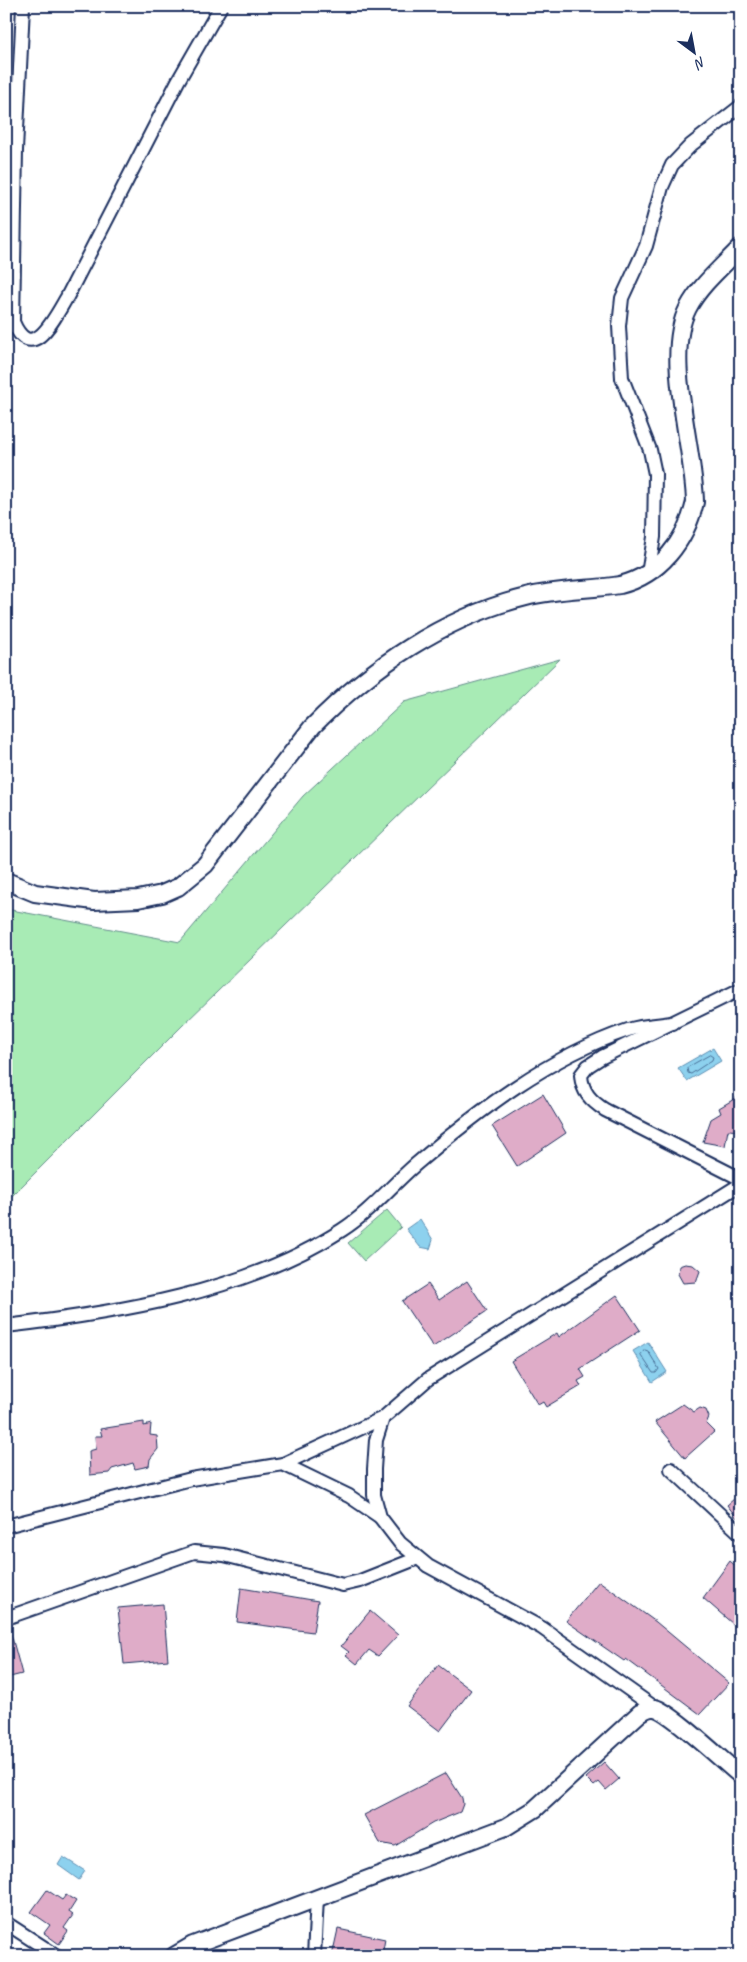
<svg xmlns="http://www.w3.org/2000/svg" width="747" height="1962" font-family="Caveat,sans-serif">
  <rect width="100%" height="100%" fill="#fff"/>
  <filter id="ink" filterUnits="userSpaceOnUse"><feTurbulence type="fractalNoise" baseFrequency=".02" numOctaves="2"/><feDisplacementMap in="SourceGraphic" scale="10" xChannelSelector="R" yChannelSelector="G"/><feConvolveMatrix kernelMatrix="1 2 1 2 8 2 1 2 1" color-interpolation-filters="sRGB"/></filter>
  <g filter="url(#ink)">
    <g fill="#a8ebb5" stroke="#628d8a">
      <polygon points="560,659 182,1026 6,1202 6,909 180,942 303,796 404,702"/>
      <polygon points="387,1210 401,1227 364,1261 348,1243"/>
    </g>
    <g fill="#8dd1ee" stroke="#5f90b4">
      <polygon points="713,1048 721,1061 687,1081 678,1068"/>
      <polygon points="420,1219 433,1240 430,1249 420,1247 406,1229"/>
      <polygon points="648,1342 667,1372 652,1382 633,1351"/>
      <polygon points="63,1857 85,1871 79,1880 58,1865"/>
    </g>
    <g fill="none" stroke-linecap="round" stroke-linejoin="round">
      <g stroke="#497098" stroke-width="1">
        <polygon points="710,1055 713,1057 712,1060 691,1074 688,1073 687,1068"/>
        <polygon points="645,1350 648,1351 659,1369 656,1373 653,1373 641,1355"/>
      </g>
    </g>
    <g fill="#dfacc8" stroke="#1b2f5e">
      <polygon points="543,1094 566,1133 517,1166 492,1126"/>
      <polygon points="741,1095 741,1131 728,1130 725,1146 703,1142 711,1119 721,1113 719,1108"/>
      <polygon points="685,1264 693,1265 700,1271 696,1282 683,1283 678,1274 679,1266"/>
      <polygon points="467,1281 487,1311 433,1347 402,1301 428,1284 439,1300"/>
      <polygon points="617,1295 640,1330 580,1369 585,1377 578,1381 581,1386 546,1407 543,1402 538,1405 511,1361 557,1333 559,1337"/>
      <polygon points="683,1404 694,1412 700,1408 706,1410 709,1417 706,1424 714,1432 685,1458 655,1422"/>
      <polygon points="144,1422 144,1426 151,1424 150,1435 157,1436 158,1449 150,1459 149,1466 135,1469 133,1463 112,1469 109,1473 90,1475 89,1451 96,1449 95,1436 102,1436 100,1429"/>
      <polygon points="741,1493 741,1523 727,1505"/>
      <polygon points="730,1561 741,1571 741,1631 703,1598"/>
      <polygon points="599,1581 656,1622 729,1683 700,1714 626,1659 624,1661 566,1621"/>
      <polygon points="241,1588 318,1601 313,1632 237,1622"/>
      <polygon points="163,1604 168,1660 124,1664 118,1608"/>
      <polygon points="370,1611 398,1635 378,1656 369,1650 357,1664 346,1655 349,1652 341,1646"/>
      <polygon points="10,1630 22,1674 6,1678 6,1631"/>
      <polygon points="438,1665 471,1690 440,1731 407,1706"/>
      <polygon points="604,1762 619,1779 606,1790 599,1782 594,1786 586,1778"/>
      <polygon points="446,1773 462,1798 463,1804 460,1812 433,1823 395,1846 380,1843 364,1815"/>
      <polygon points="47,1890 62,1900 66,1895 76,1901 69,1912 73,1915 64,1928 68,1931 59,1944 44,1933 50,1925 31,1912"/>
      <polygon points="338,1929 385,1939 382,1956 332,1956"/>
    </g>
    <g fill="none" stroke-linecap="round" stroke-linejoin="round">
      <defs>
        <g id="minor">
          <path d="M23,6L16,150L13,322C32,366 55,317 67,297L178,81L221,6"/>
          <polyline points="648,574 654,537 655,474 650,450 622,378 619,326 622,298 646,246 662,187 672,165 691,145 741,106"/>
          <path d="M741,989L602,1057L588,1066L581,1075C582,1092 591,1101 605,1110L741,1179"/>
          <path d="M6,1326C117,1313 247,1292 342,1230C370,1212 390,1187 415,1165C478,1111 548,1057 628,1030C642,1025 658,1025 673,1023"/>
          <polyline points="283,1464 349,1496 380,1517"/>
          <polyline points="671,1469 741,1534"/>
          <polyline points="6,1526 191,1479 283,1464 383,1418"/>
          <polyline points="6,1618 194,1552 224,1555 343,1585 360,1581 418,1558"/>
          <polyline points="655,1708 542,1628 428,1566 400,1543 380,1517 374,1495 374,1469 376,1440 383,1418 428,1379 741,1184"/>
          <polyline points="6,1923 57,1956"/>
          <polyline points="314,1956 317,1898"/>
        </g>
        <g id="tertiary">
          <path d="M6,881L35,893L94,901L138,899L162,894L178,887L205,865L312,727C371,667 444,617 526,597C557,589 589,590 620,585C660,575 686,541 695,502C694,447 663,356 688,308C700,285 723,266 741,247"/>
          <path d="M174,1956L193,1945L506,1827L535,1809L640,1713C644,1711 649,1707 655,1708C671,1712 725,1763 741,1776"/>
        </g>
      </defs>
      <use href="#minor" stroke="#1b2f5e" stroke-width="16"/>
      <use href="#tertiary" stroke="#1b2f5e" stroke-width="20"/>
      <use href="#minor" stroke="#fff" stroke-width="12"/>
      <use href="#tertiary" stroke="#fff" stroke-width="16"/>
    </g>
  </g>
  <rect width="747" height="1962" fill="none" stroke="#fff" stroke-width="25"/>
  <rect x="12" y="12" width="722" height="1937" fill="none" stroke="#1b2f5e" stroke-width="2" filter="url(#ink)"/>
  <g transform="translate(694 52) rotate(148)" stroke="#ffffff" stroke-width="4" paint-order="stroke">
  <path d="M0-4L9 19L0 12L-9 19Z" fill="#1b2f5e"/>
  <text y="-8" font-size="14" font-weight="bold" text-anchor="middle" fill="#1b2f5e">N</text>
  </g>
</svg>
